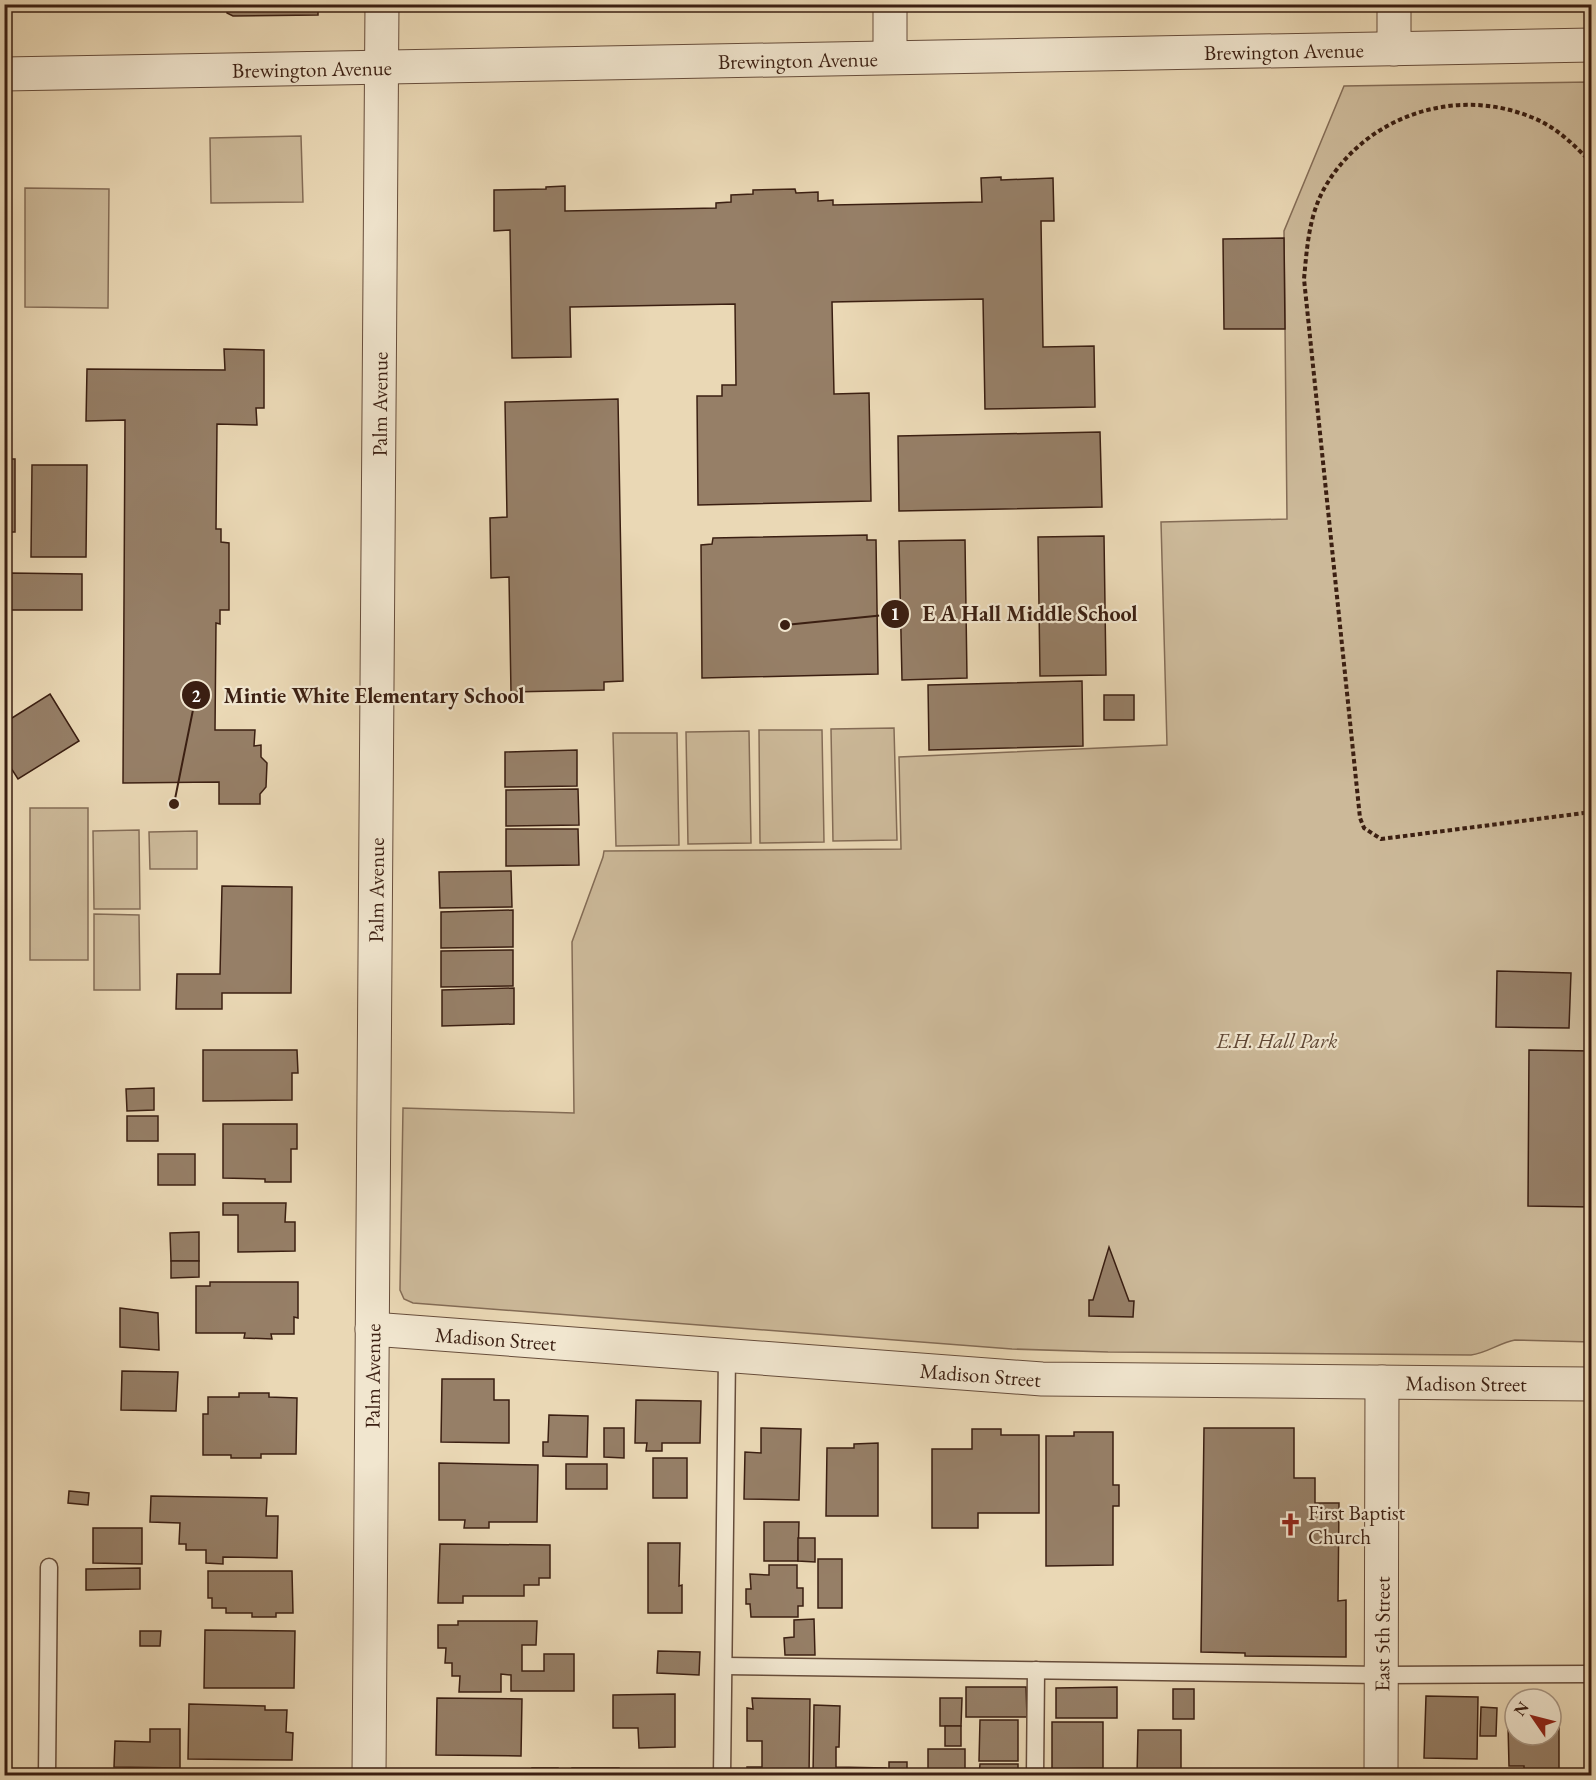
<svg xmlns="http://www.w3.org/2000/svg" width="1596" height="1780" font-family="'EB Garamond',serif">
  <rect width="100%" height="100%" fill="#ead8b5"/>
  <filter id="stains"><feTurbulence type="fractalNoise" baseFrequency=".00333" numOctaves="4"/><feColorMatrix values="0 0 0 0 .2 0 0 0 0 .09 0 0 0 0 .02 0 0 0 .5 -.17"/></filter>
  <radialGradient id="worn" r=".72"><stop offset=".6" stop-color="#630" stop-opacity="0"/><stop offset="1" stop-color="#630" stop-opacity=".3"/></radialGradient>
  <g fill="#ccb999" stroke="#846c56" stroke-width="1.5">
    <path d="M1591,82V1342L1515,1340C1499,1343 1487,1353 1471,1355L1108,1352L1012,1349L413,1303L404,1299L400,1290L403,1108L574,1113L572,942L603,857L604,851L901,849L899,757L1167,745L1161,522L1287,519L1284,231L1344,86Z"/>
    <polygon points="301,136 303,202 211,203 210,138"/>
    <polygon points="25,188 109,189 108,308 25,307"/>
    <polygon points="894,728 897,840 833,841 831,729"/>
    <polygon points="759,730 822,730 824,842 760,843"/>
    <polygon points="749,731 751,843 688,844 686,732"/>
    <polygon points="613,733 677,733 679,845 616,846"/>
    <rect x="30" y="808" width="58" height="152"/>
    <polygon points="139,830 140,909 94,909 93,831"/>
    <polygon points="197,831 197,869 150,869 149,832"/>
    <polygon points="94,914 139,915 140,990 94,990"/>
  </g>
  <g fill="#967f67" stroke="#3b1f12" stroke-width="1.5">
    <polygon points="227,4 318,4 318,15 233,16 227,13"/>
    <polygon points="1001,177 1001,180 1053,178 1054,221 1041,221 1043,347 1094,346 1095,407 985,409 983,299 832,302 834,394 869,393 871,501 698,505 697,396 722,396 722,385 736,385 735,304 570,307 571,357 512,358 510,230 494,231 494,190 546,189 546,187 565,186 565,211 716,208 716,203 731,202 731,195 753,194 753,190 795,189 796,193 818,192 818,201 833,200 833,205 982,202 981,178"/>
    <polygon points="1284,238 1285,329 1224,329 1223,239"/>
    <polygon points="224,349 264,350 264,408 256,408 257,425 217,424 216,529 221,529 221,542 229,543 229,610 220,610 220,624 216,623 215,730 255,730 254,746 261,745 261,757 267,763 266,787 260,794 260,804 219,804 219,782 123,783 125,420 86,421 87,369 225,370"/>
    <polygon points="618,399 623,681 604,682 604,690 511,692 509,577 491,578 490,518 507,517 505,402"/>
    <polygon points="1100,432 1102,507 899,511 898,436"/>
    <rect x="4" y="459" width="11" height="73"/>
    <polygon points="32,465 87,465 86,557 31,557"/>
    <polygon points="867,535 867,540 876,540 878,674 702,678 701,545 712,544 713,538"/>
    <polygon points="1104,536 1106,675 1040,676 1038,537"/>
    <polygon points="965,540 967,678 902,680 899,541"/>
    <polygon points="10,573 82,574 82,610 9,610"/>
    <polygon points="1082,681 1083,746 929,750 928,685"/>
    <polygon points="50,694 79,741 18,779 4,757 4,723"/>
    <rect x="1104" y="695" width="30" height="25"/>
    <polygon points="577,750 577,786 505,787 505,752"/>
    <polygon points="578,789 579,825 506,826 506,790"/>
    <polygon points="506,829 578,829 579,865 506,866"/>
    <polygon points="511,871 512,907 440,908 439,872"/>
    <polygon points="222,886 292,887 291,993 222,993 222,1009 176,1009 177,974 220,974"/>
    <polygon points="513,910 513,947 441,948 441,912"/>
    <polygon points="513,950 513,986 441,987 441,951"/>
    <polygon points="1497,971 1571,973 1569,1028 1496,1027"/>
    <polygon points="514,988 514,1024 442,1026 442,990"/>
    <polygon points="203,1050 297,1050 298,1073 292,1073 292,1100 203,1101"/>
    <polygon points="1529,1050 1592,1051 1592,1207 1528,1206"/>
    <polygon points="154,1088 154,1110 127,1111 126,1089"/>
    <rect x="127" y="1116" width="31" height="25"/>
    <polygon points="223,1124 297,1124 297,1149 291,1149 291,1182 265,1182 265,1179 223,1178"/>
    <rect x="158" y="1154" width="37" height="31"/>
    <polygon points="223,1203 286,1203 285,1222 295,1222 295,1251 238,1252 238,1215 223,1215"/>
    <polygon points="199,1232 199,1261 171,1261 170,1233"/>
    <polygon points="1109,1247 1129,1301 1134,1301 1133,1317 1089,1316 1089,1300 1093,1300"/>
    <polygon points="171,1261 199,1261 199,1277 171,1278"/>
    <polygon points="210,1282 298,1282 298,1318 294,1317 294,1334 271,1334 272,1339 244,1338 245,1333 196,1333 196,1286 210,1286"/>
    <polygon points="120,1308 158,1313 159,1350 120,1347"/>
    <polygon points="122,1371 178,1372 176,1411 121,1410"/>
    <polygon points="442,1379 494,1379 494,1400 509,1400 509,1443 441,1442"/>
    <polygon points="239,1393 269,1393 269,1397 297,1398 296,1454 261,1454 261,1458 231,1458 231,1455 203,1455 203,1414 208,1414 208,1397 239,1397"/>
    <polygon points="636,1400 701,1401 700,1443 662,1443 662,1451 646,1451 647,1443 635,1443"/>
    <polygon points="549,1415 588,1416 587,1457 543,1456 543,1442 548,1442"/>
    <polygon points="604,1428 624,1428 624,1458 604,1457"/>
    <polygon points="761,1428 801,1429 799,1500 744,1499 745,1452 761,1453"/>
    <polygon points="1204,1428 1294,1428 1294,1478 1315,1478 1315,1503 1339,1503 1338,1601 1346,1600 1346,1657 1245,1656 1245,1653 1201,1652"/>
    <polygon points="972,1429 1001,1429 1001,1435 1039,1435 1039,1513 978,1513 978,1528 932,1528 932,1449 972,1449"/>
    <polygon points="1074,1432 1113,1432 1113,1485 1119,1485 1119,1506 1113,1506 1113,1565 1046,1566 1046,1436 1074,1436"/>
    <polygon points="878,1443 878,1516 826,1516 827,1448 854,1448 854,1444"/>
    <rect x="653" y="1458" width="34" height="40"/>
    <polygon points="439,1463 538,1465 537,1522 489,1522 489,1528 464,1528 465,1520 439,1520"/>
    <rect x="566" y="1464" width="41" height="25"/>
    <polygon points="69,1491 89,1493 88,1505 68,1503"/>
    <polygon points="151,1496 267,1498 266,1516 278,1516 277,1558 223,1557 223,1564 206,1563 206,1550 186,1550 186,1544 179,1544 180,1523 150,1522"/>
    <polygon points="764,1522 799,1522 798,1561 764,1561"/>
    <polygon points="93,1528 142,1528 142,1564 93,1563"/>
    <polygon points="798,1538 815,1538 815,1562 798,1561"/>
    <polygon points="648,1543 680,1543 679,1586 682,1585 682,1613 648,1613"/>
    <polygon points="440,1544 550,1545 550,1578 539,1578 539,1585 524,1585 524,1596 463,1596 463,1603 438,1603"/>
    <rect x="818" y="1559" width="24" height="49"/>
    <polygon points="769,1565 797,1565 797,1588 803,1588 803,1606 798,1606 798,1617 751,1617 750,1604 746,1604 746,1589 751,1589 750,1574 769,1575"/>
    <polygon points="140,1568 140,1589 86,1590 86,1569"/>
    <polygon points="208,1571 292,1571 293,1613 276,1613 276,1617 252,1617 252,1613 226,1613 226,1608 212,1608 212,1598 208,1598"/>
    <polygon points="4,1603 8,1603 7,1640 4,1640"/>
    <polygon points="814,1619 815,1655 785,1655 784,1638 794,1637 794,1620"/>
    <polygon points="458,1621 537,1621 536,1645 522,1645 522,1671 544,1671 544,1654 574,1654 574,1691 511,1691 511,1675 501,1674 501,1692 459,1692 460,1676 452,1676 452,1663 445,1663 446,1648 438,1648 438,1625 458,1625"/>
    <polygon points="205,1630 295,1631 294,1688 204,1688"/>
    <polygon points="140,1631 161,1631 160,1646 140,1646"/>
    <polygon points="658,1651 700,1652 699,1675 657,1673"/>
    <polygon points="966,1687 1026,1687 1027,1717 966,1717"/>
    <polygon points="1117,1687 1117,1718 1056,1718 1056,1688"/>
    <rect x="1173" y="1689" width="21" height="30"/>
    <polygon points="675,1694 675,1747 639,1748 638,1728 613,1728 613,1695"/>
    <polygon points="1426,1696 1478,1697 1477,1759 1424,1758"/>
    <polygon points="437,1698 522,1699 521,1756 436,1755"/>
    <polygon points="752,1698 810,1699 809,1776 747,1776 747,1767 762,1767 762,1741 747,1741 747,1708 753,1709"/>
    <polygon points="940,1698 962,1698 961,1726 940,1726"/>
    <polygon points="189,1704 265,1706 265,1710 287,1710 286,1732 293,1733 292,1760 188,1759"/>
    <polygon points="814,1705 840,1706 839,1747 836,1747 836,1767 886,1768 885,1776 813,1776"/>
    <polygon points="1481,1707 1497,1708 1496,1736 1480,1736"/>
    <polygon points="4,1708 11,1708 11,1727 5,1727 5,1745"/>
    <polygon points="1551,1708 1559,1708 1559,1775 1524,1775 1524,1766 1509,1766 1508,1725 1515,1725 1515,1735 1551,1735"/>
    <polygon points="980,1720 1018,1720 1018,1761 979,1761"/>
    <polygon points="1052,1722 1103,1722 1103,1768 1052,1769"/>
    <rect x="945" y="1726" width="16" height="20"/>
    <polygon points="150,1729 180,1729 180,1768 114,1767 115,1741 150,1742"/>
    <polygon points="1138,1730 1181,1730 1181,1776 1137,1776"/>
    <rect x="928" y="1749" width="37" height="27"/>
    <rect x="889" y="1762" width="18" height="14"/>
    <polygon points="980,1764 1018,1764 1018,1776 979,1776"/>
    <rect x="532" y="1768" width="26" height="8"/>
    <rect x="572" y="1768" width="47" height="8"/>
    <rect x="651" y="1771" width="42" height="5"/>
    <rect x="168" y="1772" width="26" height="4"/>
  </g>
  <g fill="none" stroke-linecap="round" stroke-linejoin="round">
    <defs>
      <g id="service">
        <polyline points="724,1666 1382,1675 1592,1674"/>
        <polyline points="47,1776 49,1567"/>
        <polyline points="722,1776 727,1355"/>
        <polyline points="1035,1776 1036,1670"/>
      </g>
      <g id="minor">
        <polyline points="1394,49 1394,4"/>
        <polyline points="890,57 890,4"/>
        <path id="s1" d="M4,74L1592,45"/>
        <path id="s2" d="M372,1329L1042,1379L1592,1384"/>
        <path id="s3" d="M369,1776L382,4"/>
        <path id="s4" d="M1381,1776L1382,1382"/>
      </g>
    </defs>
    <use href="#service" stroke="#674d3b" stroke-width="19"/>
    <use href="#minor" stroke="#674d3b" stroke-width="35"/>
    <path stroke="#3b1f12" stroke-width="4" stroke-dasharray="4.5 3" stroke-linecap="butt" d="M1592,164C1575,145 1555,126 1531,117C1455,86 1366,116 1325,187C1309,215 1307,247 1304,279L1360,818L1364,828L1381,839L1592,812"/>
    <use href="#service" stroke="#f1e6cf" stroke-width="16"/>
    <use href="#minor" stroke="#f1e6cf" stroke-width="33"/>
  </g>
  <defs>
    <symbol id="church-bare" viewBox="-9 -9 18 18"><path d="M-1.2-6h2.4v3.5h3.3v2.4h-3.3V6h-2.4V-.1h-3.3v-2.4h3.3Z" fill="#8f2418" stroke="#f1e6cf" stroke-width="2.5" paint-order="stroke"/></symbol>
  </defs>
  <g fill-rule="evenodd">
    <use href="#church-bare" x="1274" y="1508" width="33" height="33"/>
  </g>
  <g text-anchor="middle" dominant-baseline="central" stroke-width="4.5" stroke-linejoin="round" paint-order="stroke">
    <g font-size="21" fill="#3b1f12" stroke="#f1e6cf">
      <text stroke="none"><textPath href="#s1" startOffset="1280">Brewington Avenue</textPath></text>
      <text stroke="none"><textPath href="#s1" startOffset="794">Brewington Avenue</textPath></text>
      <text stroke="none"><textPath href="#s1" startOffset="308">Brewington Avenue</textPath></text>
      <text stroke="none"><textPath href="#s3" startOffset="1372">Palm Avenue</textPath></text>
      <text stroke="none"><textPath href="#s3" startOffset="886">Palm Avenue</textPath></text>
      <text stroke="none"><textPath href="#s2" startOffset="124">Madison Street</textPath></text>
      <text stroke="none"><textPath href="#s2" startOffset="610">Madison Street</textPath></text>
      <text stroke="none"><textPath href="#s3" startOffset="400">Palm Avenue</textPath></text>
      <text stroke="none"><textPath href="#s2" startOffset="1096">Madison Street</textPath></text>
      <text stroke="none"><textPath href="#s4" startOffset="142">East 5th Street</textPath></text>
    </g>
    <g font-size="21" font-style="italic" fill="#5f4634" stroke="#f1e6cf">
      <text x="1277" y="1040">E.H. Hall Park</text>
    </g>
    <g font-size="21" fill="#3b1f12" stroke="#f1e6cf" text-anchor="start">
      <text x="1308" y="1512">First Baptist<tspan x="1308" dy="24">Church</tspan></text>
    </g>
  </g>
  <path fill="none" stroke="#3b1f12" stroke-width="2" d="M785 625L895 614M174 804L196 695"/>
  <g fill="#3b1f12" stroke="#f1e6cf" stroke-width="2">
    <circle cx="785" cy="625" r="6"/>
    <circle cx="174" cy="804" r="6"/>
    <circle cx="895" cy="614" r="15"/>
    <circle cx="196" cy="695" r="15"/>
  </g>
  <g font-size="18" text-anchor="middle" font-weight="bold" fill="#fff">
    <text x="895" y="620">1</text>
    <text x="196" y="702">2</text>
  </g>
  <g font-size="22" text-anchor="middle" font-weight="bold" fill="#3b1f12" stroke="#f1e6cf" stroke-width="4.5" stroke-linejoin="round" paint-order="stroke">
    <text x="1030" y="621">E A Hall Middle School</text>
    <text x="374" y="703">Mintie White Elementary School</text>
  </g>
  <rect width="1596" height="1780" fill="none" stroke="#ead8b5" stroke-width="24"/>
  <rect x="6" y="6" width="1584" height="1768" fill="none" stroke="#3b1f12" stroke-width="3"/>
  <rect x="12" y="12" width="1572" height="1756" fill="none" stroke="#3b1f12" stroke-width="1.5"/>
  <g transform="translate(1533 1717) rotate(305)"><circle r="28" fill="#f1e6cf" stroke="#a89683" stroke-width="1.5"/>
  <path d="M0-4.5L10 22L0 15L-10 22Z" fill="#8f2418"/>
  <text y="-9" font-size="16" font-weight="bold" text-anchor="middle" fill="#3b1f12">N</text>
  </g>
  <rect width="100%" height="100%" filter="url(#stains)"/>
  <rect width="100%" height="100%" fill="url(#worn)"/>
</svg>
